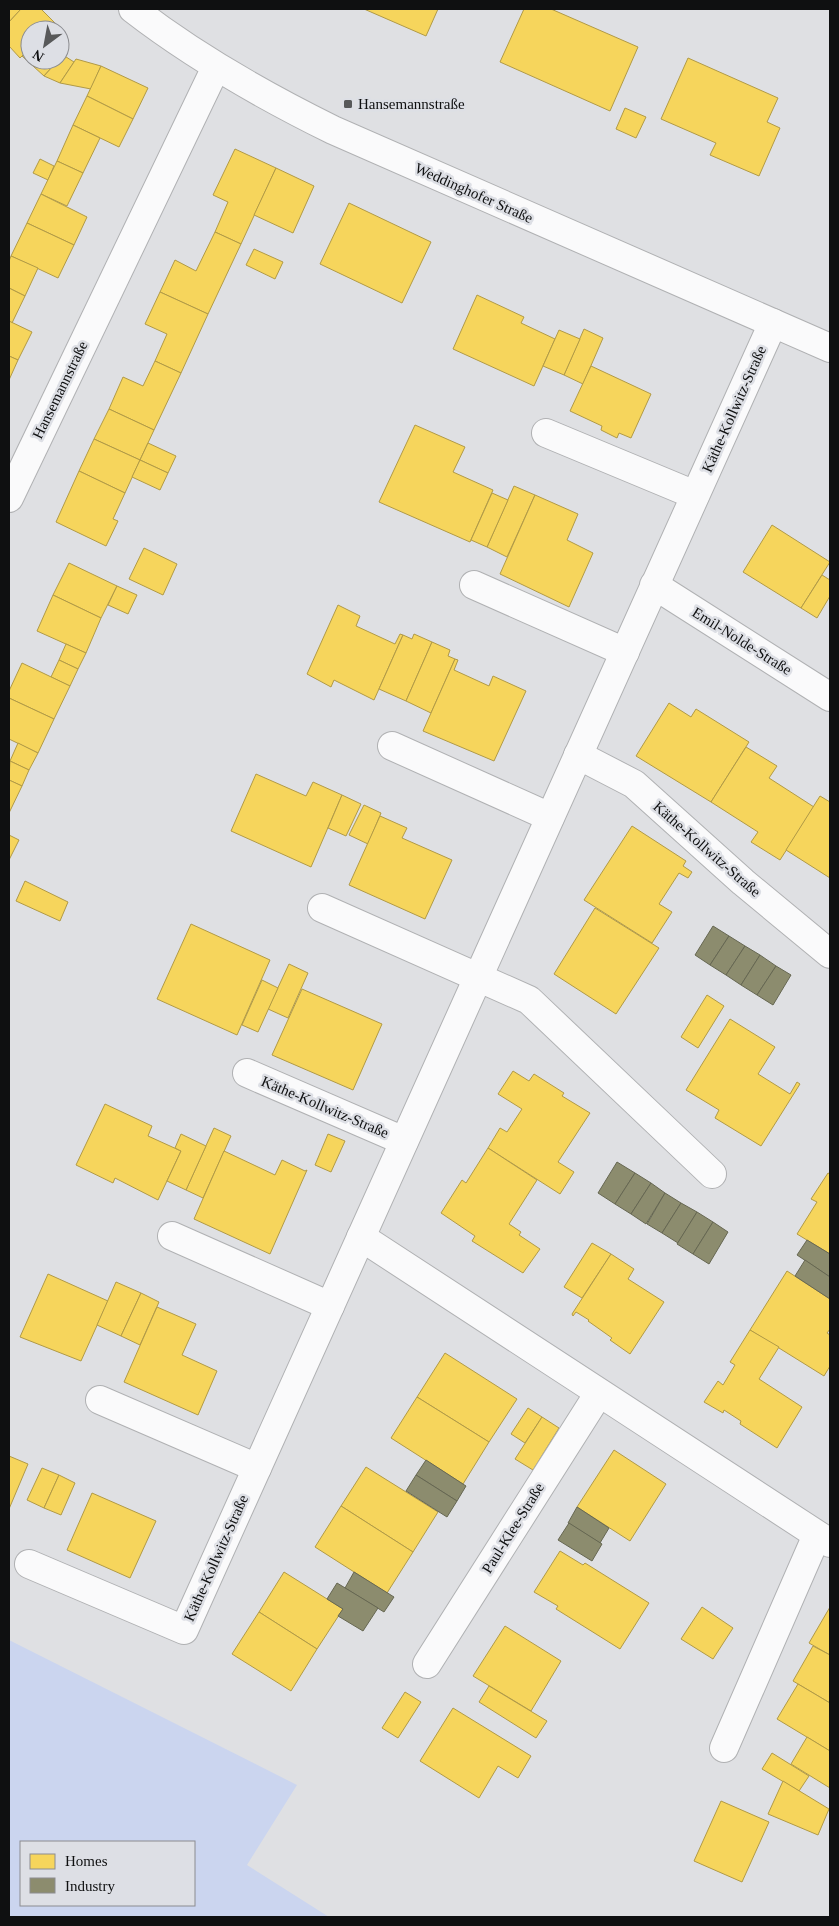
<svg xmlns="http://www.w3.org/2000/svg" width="839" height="1926" font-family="Georgia,serif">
  <rect width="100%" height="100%" fill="#dfe0e3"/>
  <path fill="#cbd5ef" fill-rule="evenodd" d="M9,1640L297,1785L247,1865L329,1917H9ZM21,1842H194V1905H21Z"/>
  <g fill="#f6d55c" stroke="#b19a46">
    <polygon points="9,9 21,9 9,22"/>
    <polygon points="21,9 41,9 55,23 48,30 30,30 30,48 20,58 9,46 9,22"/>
    <polygon points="364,9 438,9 426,36"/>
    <polygon points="524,9 551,9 638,47 610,111 500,62"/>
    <polygon points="30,48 30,60 58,60 44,76 22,56"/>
    <polygon points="63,55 74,62 60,83 44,76"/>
    <polygon points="688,58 778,98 767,122 780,128 759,176 710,155 716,143 661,119"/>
    <polygon points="76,59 101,66 91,89 60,83"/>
    <polygon points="101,66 148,88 133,119 87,96"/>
    <polygon points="87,96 133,119 119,147 73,125"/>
    <polygon points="625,108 646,117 636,138 616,129"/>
    <polygon points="73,125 100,138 83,173 57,161"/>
    <polygon points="235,149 276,168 241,244 215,232 228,202 213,195"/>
    <polygon points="40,159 54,166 48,180 33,173"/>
    <polygon points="57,161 83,173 67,206 41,194"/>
    <polygon points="276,168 314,186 293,233 254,215"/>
    <polygon points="41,194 87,217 74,245 27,223"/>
    <polygon points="349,203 431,242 402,303 320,264"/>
    <polygon points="27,223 74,245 58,278 11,256"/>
    <polygon points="215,232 241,244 208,314 160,292 175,260 196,271"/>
    <polygon points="254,249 283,262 275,279 246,265"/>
    <polygon points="11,256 38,268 25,296 9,288 9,261"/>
    <polygon points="9,288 25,296 12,323 9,321"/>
    <polygon points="160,292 208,314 181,373 155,361 167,334 145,324"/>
    <polygon points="477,295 524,317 521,323 555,339 534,386 453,349"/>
    <polygon points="9,321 32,332 18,360 9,356"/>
    <polygon points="584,329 603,338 583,384 564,375"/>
    <polygon points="559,330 580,339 564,375 543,366"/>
    <polygon points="9,356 18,360 9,380"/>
    <polygon points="155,361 181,373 154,430 109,409 123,377 143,386"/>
    <polygon points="591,366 651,394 631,438 619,433 617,438 601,430 602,426 570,411"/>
    <polygon points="109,409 154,430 140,460 94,439"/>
    <polygon points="415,425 465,447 453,472 493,490 470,542 379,502"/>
    <polygon points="94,439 140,460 125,493 79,471"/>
    <polygon points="148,443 176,456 168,473 140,460"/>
    <polygon points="140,460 168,473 160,490 132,477"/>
    <polygon points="79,471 125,493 113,519 118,521 106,546 56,522"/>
    <polygon points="514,486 535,495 507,557 487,547"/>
    <polygon points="492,493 508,500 487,547 471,540"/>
    <polygon points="535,495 578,514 567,540 593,553 569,607 500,574"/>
    <polygon points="772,525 830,562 801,608 743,572"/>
    <polygon points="144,548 177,564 163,595 129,579"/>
    <polygon points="69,563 117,586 101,618 53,595"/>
    <polygon points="822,575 830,580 830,596 817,618 801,608"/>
    <polygon points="117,586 137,595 128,614 108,605"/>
    <polygon points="53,595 101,618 86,653 37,631"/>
    <polygon points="338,605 360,616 356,626 395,644 400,634 403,635 374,700 334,680 331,687 307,674"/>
    <polygon points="414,634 432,642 406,701 379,689 403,635 412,639"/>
    <polygon points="432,642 450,650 448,656 455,659 431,713 406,701"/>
    <polygon points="66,644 86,653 78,669 59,660"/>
    <polygon points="455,659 458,660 454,670 489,686 493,676 526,691 494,761 423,731"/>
    <polygon points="59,660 78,669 70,686 51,677"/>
    <polygon points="22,663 70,686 54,719 9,698 9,691"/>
    <polygon points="9,698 54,719 38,753 9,739"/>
    <polygon points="669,703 691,717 696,709 749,742 711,802 636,756"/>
    <polygon points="18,743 38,753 29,770 10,761"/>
    <polygon points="746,747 777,766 769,778 814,807 780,860 751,842 758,832 711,802"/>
    <polygon points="10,761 29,770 22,786 9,780"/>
    <polygon points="256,774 306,796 313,782 342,795 311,867 231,831"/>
    <polygon points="9,780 22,786 9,813"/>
    <polygon points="342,795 361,804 346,836 328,828"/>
    <polygon points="820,796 830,802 830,878 786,850"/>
    <polygon points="364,805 381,813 368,844 349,835"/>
    <polygon points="380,816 407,828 402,838 452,860 425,919 349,885"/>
    <polygon points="632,826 686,861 683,866 692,872 688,878 679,873 659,904 672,912 652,943 584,900"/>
    <polygon points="9,835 19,840 9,860"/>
    <polygon points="25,881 68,902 60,921 16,901"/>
    <polygon points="595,908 659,948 616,1014 554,974"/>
    <polygon points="191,924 270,960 237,1035 157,999"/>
    <polygon points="289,964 308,973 288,1018 268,1009"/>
    <polygon points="262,980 278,988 258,1032 242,1025"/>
    <polygon points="302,989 382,1024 353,1090 272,1055"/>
    <polygon points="707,995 724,1006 698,1048 681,1037"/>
    <polygon points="730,1019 775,1047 758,1074 790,1094 797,1082 800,1084 761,1146 715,1118 719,1110 686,1090"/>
    <polygon points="513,1071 529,1081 534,1074 564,1093 562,1096 590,1113 558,1162 574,1172 560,1194 488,1148 500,1128 507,1132 522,1109 498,1094"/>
    <polygon points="105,1104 152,1126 148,1136 181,1151 158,1200 115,1178 113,1183 76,1165"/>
    <polygon points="214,1128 231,1136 203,1198 186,1190"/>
    <polygon points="181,1134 206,1146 186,1190 167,1181 181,1151 175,1148"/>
    <polygon points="328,1134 345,1141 331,1172 315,1165"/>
    <polygon points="488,1148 537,1180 509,1224 521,1232 519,1235 540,1249 523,1273 472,1241 475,1236 441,1213 462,1180 466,1183"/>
    <polygon points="224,1151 275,1175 282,1160 305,1171 307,1170 270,1254 194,1219"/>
    <polygon points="828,1173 830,1174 830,1254 797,1234 817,1202 811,1199"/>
    <polygon points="592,1243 611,1254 582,1298 564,1287"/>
    <polygon points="611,1254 634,1269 628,1279 664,1302 630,1354 610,1340 612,1338 588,1321 589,1320 576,1312 573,1316 572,1314"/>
    <polygon points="787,1271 830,1299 830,1329 827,1333 830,1335 830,1366 824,1376 750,1330"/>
    <polygon points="48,1274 108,1301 81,1361 20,1337"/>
    <polygon points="116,1282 141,1293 121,1336 97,1325"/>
    <polygon points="141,1293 159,1302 140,1345 121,1336"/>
    <polygon points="157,1307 196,1324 182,1355 217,1371 198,1415 124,1382"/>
    <polygon points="750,1330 779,1347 759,1379 802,1407 777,1448 740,1424 741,1421 724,1410 723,1413 704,1402 718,1381 723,1385 735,1365 730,1362"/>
    <polygon points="445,1353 517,1399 489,1442 417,1397"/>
    <polygon points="417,1397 489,1442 463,1484 391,1438"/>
    <polygon points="528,1408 542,1417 525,1443 511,1434"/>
    <polygon points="542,1417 559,1428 533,1470 515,1459"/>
    <polygon points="614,1450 666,1484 630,1541 577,1507"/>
    <polygon points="9,1456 28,1464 9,1509"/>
    <polygon points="366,1467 438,1512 413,1552 341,1506"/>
    <polygon points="42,1468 59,1475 44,1508 27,1500"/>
    <polygon points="59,1475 75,1483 61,1515 44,1508"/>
    <polygon points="92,1493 156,1521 130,1578 67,1550"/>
    <polygon points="341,1506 413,1552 387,1593 315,1547"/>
    <polygon points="560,1551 583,1565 585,1563 649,1603 620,1649 556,1609 558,1606 534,1592"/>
    <polygon points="284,1572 343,1609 317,1649 259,1612"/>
    <polygon points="702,1607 733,1628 713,1659 681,1639"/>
    <polygon points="830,1607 830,1655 809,1643"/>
    <polygon points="259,1612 317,1649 291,1691 232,1654"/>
    <polygon points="505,1626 561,1661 531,1711 473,1676"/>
    <polygon points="813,1646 830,1655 830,1703 793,1681"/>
    <polygon points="798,1684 830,1703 830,1751 777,1719"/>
    <polygon points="489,1686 547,1721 536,1738 479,1702"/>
    <polygon points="405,1692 421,1702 398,1738 382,1728"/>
    <polygon points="453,1708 531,1756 518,1778 498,1766 479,1798 420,1761"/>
    <polygon points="807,1737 830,1751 830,1788 791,1764"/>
    <polygon points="772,1753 809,1776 799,1791 762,1769"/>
    <polygon points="783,1781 829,1809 818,1835 768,1814"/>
    <polygon points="721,1801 769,1822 742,1882 694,1861"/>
  </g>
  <g fill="#8c8c6e" stroke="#666752">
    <polygon points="713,926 729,936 710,965 695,955"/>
    <polygon points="729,936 745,946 726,975 710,965"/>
    <polygon points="745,946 760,955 741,985 726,975"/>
    <polygon points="760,955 776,966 757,995 741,985"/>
    <polygon points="776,966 791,975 773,1005 757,995"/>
    <polygon points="617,1162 635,1173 615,1204 598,1193"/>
    <polygon points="635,1173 651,1183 631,1214 615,1204"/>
    <polygon points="651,1183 665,1193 646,1224 631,1214"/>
    <polygon points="665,1193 681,1203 662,1233 647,1224"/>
    <polygon points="681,1203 697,1212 678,1243 662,1233"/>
    <polygon points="697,1212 713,1222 693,1254 677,1244"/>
    <polygon points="713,1222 728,1232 709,1264 693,1254"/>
    <polygon points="807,1240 830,1254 830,1277 797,1255"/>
    <polygon points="805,1260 830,1277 830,1299 795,1276"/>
    <polygon points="426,1460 466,1486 457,1501 416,1475"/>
    <polygon points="416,1475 457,1501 447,1517 406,1491"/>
    <polygon points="577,1507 609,1528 600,1543 568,1523"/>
    <polygon points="569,1523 602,1544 592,1561 558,1540"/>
    <polygon points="354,1572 394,1597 384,1612 345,1588"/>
    <polygon points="337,1583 378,1608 363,1631 338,1616 343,1609 327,1599"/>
  </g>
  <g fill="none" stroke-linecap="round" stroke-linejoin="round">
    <defs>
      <g id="minor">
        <path d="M133,9C195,57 262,95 333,130L830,348"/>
        <polyline points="546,433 695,495"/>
        <polyline points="9,498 216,67"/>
        <polyline points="474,585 625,652"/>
        <polyline points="654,585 830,697"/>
        <polyline points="392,746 550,817"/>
        <polyline points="578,755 634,784 743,882 830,954"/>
        <polyline points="322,908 529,1000 712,1174"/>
        <polyline points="247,1073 404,1141"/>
        <polyline points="172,1236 330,1306"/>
        <polyline points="361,1237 830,1543"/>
        <polyline points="100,1400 257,1468"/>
        <polyline points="29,1564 184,1630 773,323"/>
        <polyline points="427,1664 599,1393"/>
        <polyline points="724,1748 817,1535"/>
      </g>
    </defs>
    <use href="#minor" stroke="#b0b1b3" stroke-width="30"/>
    <use href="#minor" stroke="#fafafb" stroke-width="28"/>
  </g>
  <rect fill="#58595a" stroke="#dddfe5" stroke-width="2" x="343" y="99" width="10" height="10" rx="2.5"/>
  <g text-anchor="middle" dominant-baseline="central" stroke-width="5" stroke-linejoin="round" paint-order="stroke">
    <g font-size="15" fill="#0f1011" stroke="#dddfe5" text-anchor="start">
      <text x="358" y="104">Hansemannstraße</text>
    </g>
    <g font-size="15" fill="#0f1011" stroke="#dddfe5">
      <text transform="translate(474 193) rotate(24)">Weddinghofer Straße</text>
      <text transform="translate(60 390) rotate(-64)">Hansemannstraße</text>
      <text transform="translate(734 409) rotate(-66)">Käthe-Kollwitz-Straße</text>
      <text transform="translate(742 641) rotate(32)">Emil-Nolde-Straße</text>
      <text transform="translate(707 849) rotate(41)">Käthe-Kollwitz-Straße</text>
      <text transform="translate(325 1107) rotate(23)">Käthe-Kollwitz-Straße</text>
      <text transform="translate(513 1528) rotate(-58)">Paul-Klee-Straße</text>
      <text transform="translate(216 1558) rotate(-66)">Käthe-Kollwitz-Straße</text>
    </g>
  </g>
  <rect width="839" height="1926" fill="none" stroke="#0f1011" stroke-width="20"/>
  <rect x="20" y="1841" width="175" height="65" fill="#dddfe5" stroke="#8b8c90"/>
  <rect x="30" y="1854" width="25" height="15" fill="#f6d55c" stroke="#8b8c90"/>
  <text x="65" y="1866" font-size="15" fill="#0f1011">Homes</text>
  <rect x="30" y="1878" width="25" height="15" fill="#8c8c6e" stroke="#8b8c90"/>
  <text x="65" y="1891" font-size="15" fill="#0f1011">Industry</text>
  <g transform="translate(45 45) rotate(212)"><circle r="24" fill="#dddfe5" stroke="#8b8c90"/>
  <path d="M0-4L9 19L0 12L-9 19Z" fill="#58595a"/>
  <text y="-8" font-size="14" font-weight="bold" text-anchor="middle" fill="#0f1011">N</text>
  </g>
</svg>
